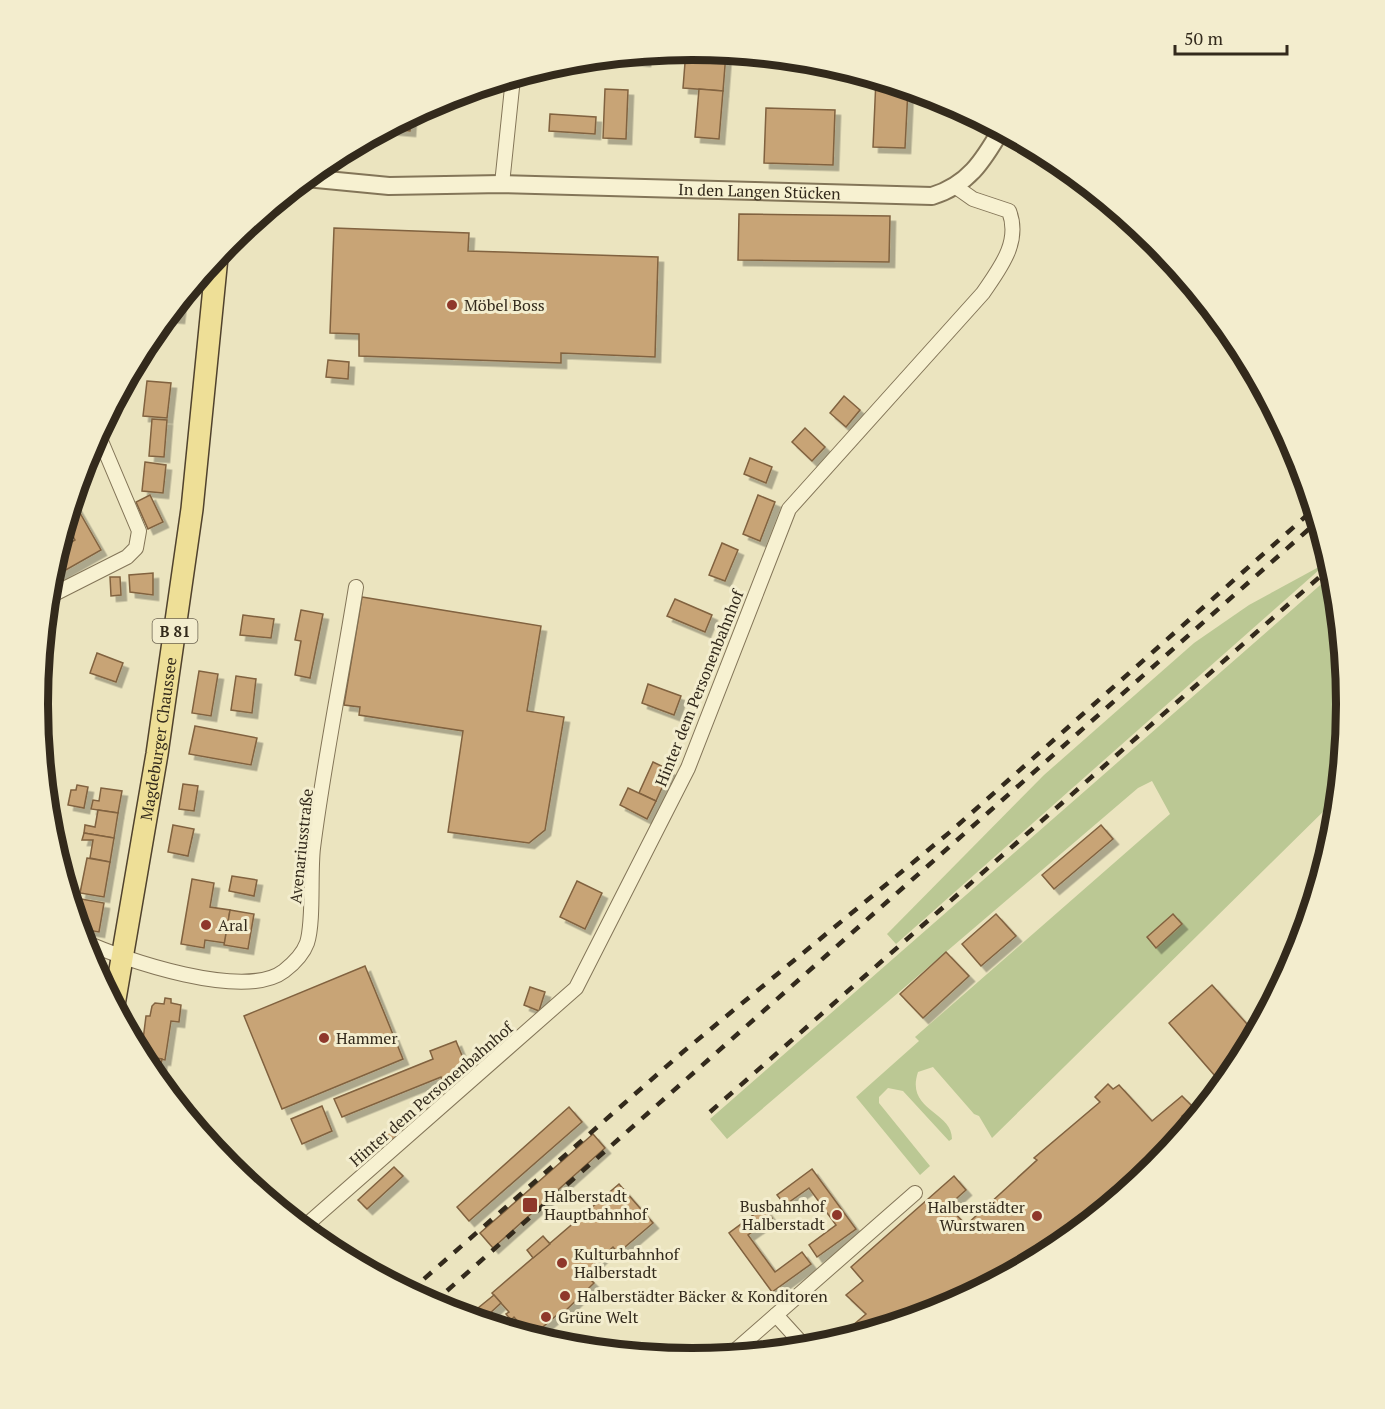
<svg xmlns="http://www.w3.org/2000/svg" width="1385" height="1409" font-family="'PT Serif',serif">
  <defs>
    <filter id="shadow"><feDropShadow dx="5.5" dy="5.5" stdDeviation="0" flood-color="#0004"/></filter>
  </defs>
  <rect width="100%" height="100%" fill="#ebe4bf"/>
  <g fill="#bbc894">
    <polygon points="1328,562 896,944 887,934 1044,775 1194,643 1249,605"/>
    <path d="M1334,573L1347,705L1338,797L992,1138L979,1116L974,1114L933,1067L918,1072C905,1111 952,1111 952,1139L949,1141L903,1091L888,1088L879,1097V1103L930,1166L920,1175L856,1097L919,1041L915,1037L1170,814L1152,781L1138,788L727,1139L710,1119Z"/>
  </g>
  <g fill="#c8a476" stroke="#81623f" stroke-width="1.5" filter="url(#shadow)">
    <polygon points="686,50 726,53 723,91 683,88"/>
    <polygon points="646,54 645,61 606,58"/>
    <polygon points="876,79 908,89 905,148 873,147"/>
    <polygon points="605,89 628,90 626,139 603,138"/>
    <polygon points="699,89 723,91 719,139 695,137"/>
    <polygon points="766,108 835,110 833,165 764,163"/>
    <polygon points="550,114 596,117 595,134 549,131"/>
    <polygon points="411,116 410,131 387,129"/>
    <polygon points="739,214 890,216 889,262 738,260"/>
    <polygon points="334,228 469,233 468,251 658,257 655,357 561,353 561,363 359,356 359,334 330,333"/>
    <polygon points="181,301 179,318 167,317"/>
    <polygon points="328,360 349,362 348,379 326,377"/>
    <polygon points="147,381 171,383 167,418 143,416"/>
    <polygon points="844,396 860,410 846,427 830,413"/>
    <polygon points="152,419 167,420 164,457 149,456"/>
    <polygon points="805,428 825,447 812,461 792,442"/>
    <polygon points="750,458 772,467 766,483 744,474"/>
    <polygon points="145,462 166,465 163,493 142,491"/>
    <polygon points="150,495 163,522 148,529 136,502"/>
    <polygon points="758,495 775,502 760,541 743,534"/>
    <polygon points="76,506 101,550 57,575 53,568 60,544 65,541 67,545 75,540 66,524 71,509"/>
    <polygon points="722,543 738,550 725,581 709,575"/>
    <polygon points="153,573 153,595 130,592 129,575"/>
    <polygon points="110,577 120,577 121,595 111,596"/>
    <polygon points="362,597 541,626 527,711 564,717 545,830 529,843 448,832 463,731 359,715 360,707 344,705"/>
    <polygon points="675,599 712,615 705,632 667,616"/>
    <polygon points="301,610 323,614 310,678 295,675 301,641 295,640"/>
    <polygon points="243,615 274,619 271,638 240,635"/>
    <polygon points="97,653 123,663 116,682 90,673"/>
    <polygon points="199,671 218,674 211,716 192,713"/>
    <polygon points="236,676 256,679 252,713 231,710"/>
    <polygon points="648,684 681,696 674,715 642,703"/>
    <polygon points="195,726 257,738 251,765 189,754"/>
    <polygon points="653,762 670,770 656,801 639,793"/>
    <polygon points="183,784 198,786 194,811 179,809"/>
    <polygon points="77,785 88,787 84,808 68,805 71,790 76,790"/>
    <polygon points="101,788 122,791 118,813 91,809 93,800 99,801"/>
    <polygon points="628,788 656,801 647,819 620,805"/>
    <polygon points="98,810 118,813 114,838 84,833 85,825 95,827"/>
    <polygon points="173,825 194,829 188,856 168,852"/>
    <polygon points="1101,825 1113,839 1054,889 1042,875"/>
    <polygon points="84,833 114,838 110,862 90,858 93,840 82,840"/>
    <polygon points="87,858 110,862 104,897 80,893"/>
    <polygon points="232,876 257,880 254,896 229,891"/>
    <polygon points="192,879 214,883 210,907 230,910 225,943 205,940 204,948 181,944"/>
    <polygon points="577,881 602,893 585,929 560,917"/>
    <polygon points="70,897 104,903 99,932 81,929 83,917 79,916 80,910 73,909"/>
    <polygon points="230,910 254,914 248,949 224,945"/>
    <polygon points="996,914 1016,936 981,966 962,944"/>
    <polygon points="1173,914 1182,924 1156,948 1147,937"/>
    <polygon points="946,952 969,976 923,1018 900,994"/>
    <polygon points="365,966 403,1059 282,1109 244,1016"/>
    <polygon points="1212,985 1256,1034 1237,1069 1223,1085 1169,1023"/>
    <polygon points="530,987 545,992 539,1011 524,1005"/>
    <polygon points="165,998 171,999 171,1003 181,1005 179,1022 171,1021 165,1060 141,1056 146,1016 150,1016 152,1006 155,1003 164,1004"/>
    <polygon points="456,1041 470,1075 444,1085 441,1077 342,1117 334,1099 433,1059 430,1051"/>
    <polygon points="141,1056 162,1059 158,1081 148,1068"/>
    <polygon points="1108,1084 1113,1089 1119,1085 1152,1121 1182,1096 1193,1107 1182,1116 1190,1125 1155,1168 1056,1249 943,1310 851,1337 846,1331 866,1314 846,1295 863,1281 851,1267 954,1176 966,1190 948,1206 966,1225 1037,1160 1034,1158 1100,1102 1095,1097"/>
    <polygon points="322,1106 332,1131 302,1144 291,1119"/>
    <polygon points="569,1107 582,1122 469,1221 457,1207"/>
    <polygon points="410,1110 418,1119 386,1149 378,1140"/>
    <polygon points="593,1134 605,1148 493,1248 480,1233"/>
    <polygon points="394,1167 403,1176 367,1209 358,1200"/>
    <polygon points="812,1169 856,1229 817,1257 809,1245 836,1225 809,1188 785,1205 777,1195"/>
    <polygon points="619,1184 653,1223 618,1253 613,1247 603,1256 585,1274 594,1283 559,1317 557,1315 531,1337 514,1317 511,1320 506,1314 509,1312 492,1293"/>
    <polygon points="764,1207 772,1218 748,1235 775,1272 802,1252 811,1264 772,1292 729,1233"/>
    <polygon points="543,1236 550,1244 533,1258 527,1250"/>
    <polygon points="494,1295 501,1303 488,1315 498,1327 467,1317"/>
  </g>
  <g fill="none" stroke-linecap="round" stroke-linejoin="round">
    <defs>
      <g id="minor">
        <polyline points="502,184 513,78"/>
        <polyline points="48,597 127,557 136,548 139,531 98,434"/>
        <path d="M83,941C124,960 245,1001 284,971C293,964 303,954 307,943C314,922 310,873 313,848C324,761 342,674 356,587"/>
        <path d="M303,1228L576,988L688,768L789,509L983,293C1000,268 1021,242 1009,211L973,199L956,187"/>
        <polyline points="776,1315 806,1348"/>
        <polyline points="729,1356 915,1193"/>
      </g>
      <g id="tertiary">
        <path id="s1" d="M306,178L389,186L502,184L932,196C968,185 983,161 1001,130"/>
      </g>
      <g id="primary">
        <path id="s2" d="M114,1005L157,754L192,509L217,257"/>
      </g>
    </defs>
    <use href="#minor" stroke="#837558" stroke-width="16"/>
    <use href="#tertiary" stroke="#837558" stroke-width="20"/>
    <use href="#primary" stroke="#50422d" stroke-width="24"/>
    <use href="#minor" stroke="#f7f1d1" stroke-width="14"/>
    <use href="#tertiary" stroke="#f7f1d1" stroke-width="16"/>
    <use href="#primary" stroke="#eedf97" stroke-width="21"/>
    <g stroke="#332a1c" stroke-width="4.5" stroke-dasharray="10 10" stroke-linecap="butt">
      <polyline points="710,1112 1332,566"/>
      <polyline points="409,1292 684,1051 950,832 1314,509"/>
      <polyline points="432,1304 1318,521"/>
    </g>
  </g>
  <g fill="#8f382b" stroke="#f3edce" stroke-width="2">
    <circle cx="452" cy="305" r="6"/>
    <circle cx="206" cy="925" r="6"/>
    <circle cx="324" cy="1038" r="6"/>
    <rect x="522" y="1197" width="16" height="16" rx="3"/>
    <circle cx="837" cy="1215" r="6"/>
    <circle cx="1037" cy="1216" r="6"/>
    <circle cx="562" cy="1263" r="6"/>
    <circle cx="565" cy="1296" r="6"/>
    <circle cx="546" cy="1317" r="6"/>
  </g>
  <g text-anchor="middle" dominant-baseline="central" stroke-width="6" stroke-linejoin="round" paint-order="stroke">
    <rect fill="#f3edce" stroke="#6d6451" stroke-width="1.5" x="152.5" y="619" width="45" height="24" rx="4.5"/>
    <g font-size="15" font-weight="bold" fill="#332a1c">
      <text x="175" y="631">B 81</text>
    </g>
    <g font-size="16" fill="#332a1c" stroke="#f3edce">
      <text stroke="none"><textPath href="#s1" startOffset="454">In den Langen Stücken</textPath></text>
      <text transform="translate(699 688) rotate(-68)">Hinter dem Personenbahnhof</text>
      <text stroke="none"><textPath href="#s2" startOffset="270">Magdeburger Chaussee</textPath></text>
      <text transform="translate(301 846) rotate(-84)">Avenariusstraße</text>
      <text transform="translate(431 1094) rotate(-41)">Hinter dem Personenbahnhof</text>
    </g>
    <g font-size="16" fill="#332a1c" stroke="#f3edce" text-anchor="start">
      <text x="464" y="305">Möbel Boss</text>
      <text x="218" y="925">Aral</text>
      <text x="336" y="1038">Hammer</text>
      <text x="544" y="1196">Halberstadt<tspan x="544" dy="18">Hauptbahnhof</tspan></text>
      <text x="825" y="1206" text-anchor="end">Busbahnhof<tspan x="825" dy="18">Halberstadt</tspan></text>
      <text x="1025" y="1207" text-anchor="end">Halberstädter<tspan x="1025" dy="18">Wurstwaren</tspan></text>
      <text x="574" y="1254">Kulturbahnhof<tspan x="574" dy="18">Halberstadt</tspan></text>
      <text x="577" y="1296">Halberstädter Bäcker &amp; Konditoren</text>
      <text x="558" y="1317">Grüne Welt</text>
    </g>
  </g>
  <path d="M0 0H1385V1409H0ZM48 704a644 644 0 1 1 1288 0a644 644 0 1 1-1288 0Z" fill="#f3edce" fill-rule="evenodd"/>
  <path fill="none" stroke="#332a1c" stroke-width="8" d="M48 704a644 644 0 1 1 1288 0a644 644 0 1 1-1288 0Z"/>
  <path d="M1175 45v9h112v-9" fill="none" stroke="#332a1c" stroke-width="3"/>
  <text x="1184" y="45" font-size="18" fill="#332a1c" stroke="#f3edce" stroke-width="4.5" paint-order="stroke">50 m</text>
</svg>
